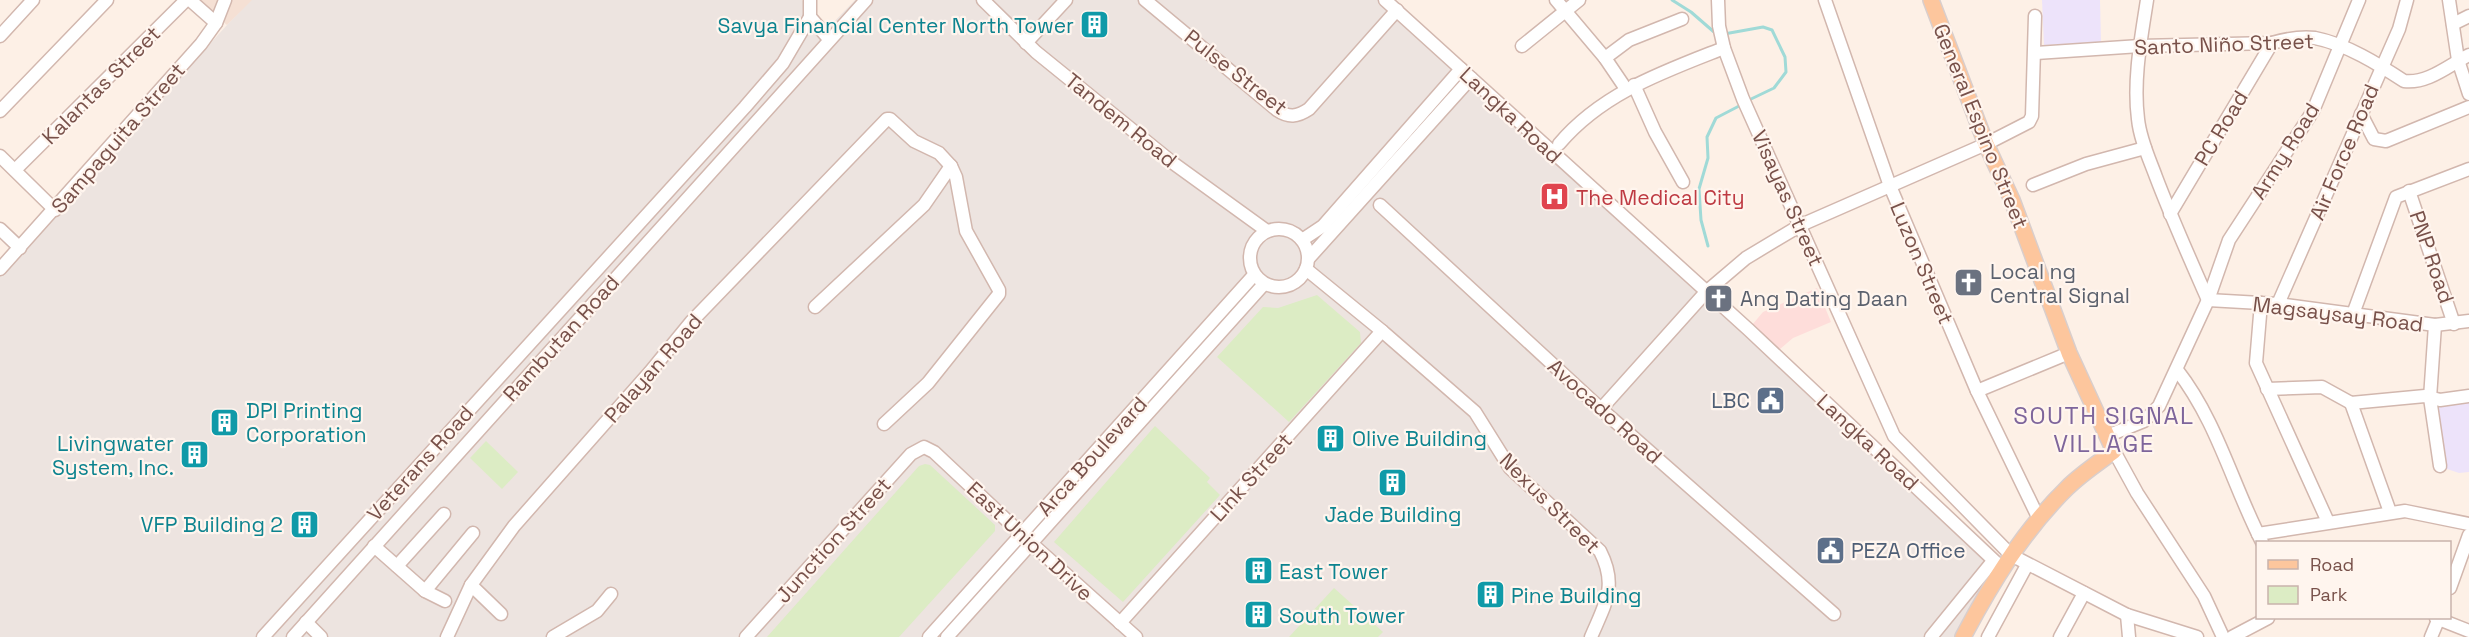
<svg xmlns="http://www.w3.org/2000/svg" width="2469" height="637" font-family="'Space Grotesk',sans-serif">
  <rect width="100%" height="100%" fill="#fdf0e6"/>
  <polygon fill="#f5e0d4" points="198,0 253,0 227,25"/>
  <polygon fill="#feddda" points="1817,288 1831,322 1793,338 1780,349 1752,325 1763,312"/>
  <polygon fill="#ede4e0" points="252,0 802,0 828,28 855,0 1396,0 1999,560 1956,637 0,637 0,276 227,25"/>
  <g fill="#ede3fa">
    <polygon points="2042,0 2100,0 2101,42 2044,45"/>
    <polygon points="2469,402 2469,472 2459,473 2444,468 2436,407"/>
  </g>
  <g fill="#dcecc4">
    <polygon points="1317,295 1360,332 1361,343 1289,422 1217,357 1263,307 1278,308"/>
    <polygon points="1155,426 1210,478 1207,482 1220,495 1123,602 1054,542"/>
    <polygon points="486,441 518,472 502,489 470,458"/>
    <polygon points="925,464 930,465 995,525 995,531 899,637 767,637 919,466"/>
    <polygon points="1334,588 1383,632 1378,637 1289,637"/>
  </g>
  <g fill="none" stroke-linecap="round" stroke-linejoin="round">
    <g stroke="#a0dad7" stroke-width="3">
      <polyline points="1672,0 1691,12 1714,32"/>
      <polyline points="1724,34 1763,27 1772,30 1785,57 1786,72 1774,88 1749,100"/>
      <polyline points="1708,246 1701,220 1699,189 1708,158 1707,137 1716,118 1741,105"/>
    </g>
    <defs>
      <g id="minor">
        <polyline points="190,0 216,23"/>
        <polyline points="810,0 810,17 829,39"/>
        <polyline points="983,0 1036,52 1173,163 1267,231"/>
        <path d="M1145,0L1277,110C1289,118 1297,117 1309,109L1397,10"/>
        <polyline points="1385,0 1749,330 2002,568"/>
        <polyline points="1556,0 1605,58 1626,89"/>
        <polyline points="1718,0 1719,26 1724,48 1743,99 1894,436 2011,555 2127,615 2197,637"/>
        <polyline points="1825,0 1890,186 1977,391 2039,519"/>
        <path d="M2147,0C2141,39 2133,80 2138,119C2140,139 2149,158 2156,177C2172,219 2190,259 2208,300"/>
        <polyline points="2449,0 2458,60 2469,94"/>
        <polyline points="2453,24 2469,16"/>
        <polyline points="0,36 33,0"/>
        <polyline points="1026,43 1066,0"/>
        <polyline points="1522,46 1579,0"/>
        <path d="M2036,53L2140,46L2272,43C2286,39 2300,36 2315,38C2346,44 2378,64 2404,81C2428,84 2449,65 2469,55"/>
        <polyline points="1605,58 1629,40 1682,19"/>
        <polyline points="1634,85 1655,132 1683,182"/>
        <polyline points="0,111 107,0"/>
        <polyline points="2361,114 2374,139 2386,141 2469,107"/>
        <path d="M1559,144C1602,93 1663,72 1724,48"/>
        <polyline points="0,156 55,210"/>
        <polyline points="15,170 186,0"/>
        <polyline points="2033,185 2086,164 2145,148"/>
        <polyline points="2409,191 2454,324"/>
        <polyline points="1380,205 1601,409 1834,614"/>
        <polyline points="2170,214 2272,43"/>
        <circle cx="1279" cy="258" r="29"/>
        <polyline points="0,229 20,248"/>
        <polyline points="1302,240 1323,226 1461,69"/>
        <polyline points="1309,258 1471,78"/>
        <polyline points="0,269 201,44 216,23 225,0"/>
        <path d="M1306,269L1382,331L1475,412L1510,468L1600,551C1618,586 1605,604 1591,637"/>
        <polyline points="2208,300 2278,304 2435,325 2469,321"/>
        <polyline points="2261,303 2256,363 2328,522"/>
        <polyline points="2278,304 2399,29 2407,0"/>
        <polyline points="815,307 924,205 951,166"/>
        <polyline points="2353,314 2396,197 2469,169"/>
        <polyline points="2435,325 2430,398 2440,466"/>
        <path d="M2177,370C2217,421 2233,486 2262,542"/>
        <polyline points="2267,389 2322,387 2351,403 2425,396 2440,400 2469,396"/>
        <polyline points="1977,391 2069,353"/>
        <polyline points="2351,403 2390,512"/>
        <polyline points="1601,409 1706,292 1746,258 1801,225 1986,144 2029,122 2032,116 2035,16"/>
        <polyline points="2107,436 2144,421 2159,406 2208,300 2229,240 2313,111 2359,0"/>
        <polyline points="2114,451 2137,493 2204,596 2223,637"/>
        <polyline points="2258,534 2405,511 2469,524"/>
        <polyline points="374,546 425,591 445,601"/>
        <polyline points="397,566 444,514"/>
        <polyline points="471,585 501,614"/>
        <polyline points="2450,588 2469,535"/>
        <polyline points="425,591 473,533"/>
        <polyline points="2127,615 2129,637"/>
        <polyline points="2436,618 2469,631"/>
        <polyline points="306,622 321,637"/>
        <polyline points="1120,623 1382,331"/>
        <polyline points="263,637 745,107 783,63 810,17"/>
        <polyline points="293,637 866,0"/>
        <polyline points="447,637 471,585 514,526 650,372 691,322 887,119 890,119 914,141 939,153 951,166 956,177 966,231 999,290 999,294 928,383 884,424"/>
        <polyline points="553,637 597,611 611,594"/>
        <polyline points="746,637 911,454 924,447 934,452 1031,543 1136,637"/>
        <polyline points="929,637 1254,275"/>
        <polyline points="947,637 1264,284"/>
        <polyline points="1931,637 1993,561"/>
        <polyline points="1988,637 2027,565"/>
        <polyline points="2060,637 2084,593"/>
        <polyline points="2232,637 2268,618"/>
        <polyline points="2431,637 2439,618"/>
      </g>
      <path id="major" d="M1931,0L1986,144L2012,200L2069,353L2114,451C2098,463 2081,474 2067,488C2023,531 1991,584 1963,637"/>
    </defs>
    <use href="#minor" stroke="#d2b7ae" stroke-width="15"/>
    <use href="#major" stroke="#d9cecc" stroke-width="18"/>
    <use href="#minor" stroke="#fff" stroke-width="12"/>
    <use href="#major" stroke="#fdc69d" stroke-width="15"/>
  </g>
  <defs>
    <symbol id="building-square" viewBox="-11 -11 22 22"><rect x="-9" y="-9" width="18" height="18" rx="4" fill="#0f9aa8" stroke="#fff5ee"/><path d="M-4-6H4V6H1V3H-1V6H-4ZM-2.5-4.3h1.7v1.8h-1.7ZM.8-4.3h1.7v1.8H.8ZM-2.5-1h1.7V.8h-1.7ZM.8-1h1.7V.8H.8Z" fill="#fff"/></symbol>
    <symbol id="hospital-square" viewBox="-11 -11 22 22"><rect x="-9" y="-9" width="18" height="18" rx="4" fill="#e0444e" stroke="#fff5ee"/><path d="M-5-5h3v3.5h4V-5h3V5h-3V1.5h-4V5h-3Z" fill="#fff"/></symbol>
    <symbol id="church-square" viewBox="-11 -11 22 22"><rect x="-9" y="-9" width="18" height="18" rx="4" fill="#6b7280" stroke="#fff5ee"/><path d="M-1.2-6h2.4v3.5h3.3v2.4h-3.3V6h-2.4V-.1h-3.3v-2.4h3.3Z" fill="#fff"/></symbol>
    <symbol id="civic-square" viewBox="-11 -11 22 22"><rect x="-9" y="-9" width="18" height="18" rx="4" fill="#5c6f8a" stroke="#fff5ee"/><path d="M-.6-6.5H3V-4.5H.6V-3L4-1V1h2V6H-6V1h2V-1L-.6-3ZM-1.2 2.5V6h2.4V2.5Z" fill="#fff"/></symbol>
  </defs>
  <g fill-rule="evenodd">
    <use href="#building-square" x="1078" y="8" width="33" height="33"/>
    <use href="#hospital-square" x="1538" y="180" width="33" height="33"/>
    <use href="#church-square" x="1952" y="266" width="33" height="33"/>
    <use href="#church-square" x="1702" y="282" width="33" height="33"/>
    <use href="#civic-square" x="1754" y="384" width="33" height="33"/>
    <use href="#building-square" x="208" y="406" width="33" height="33"/>
    <use href="#building-square" x="1314" y="422" width="33" height="33"/>
    <use href="#building-square" x="178" y="438" width="33" height="33"/>
    <use href="#building-square" x="1376" y="466" width="33" height="33"/>
    <use href="#building-square" x="288" y="508" width="33" height="33"/>
    <use href="#civic-square" x="1814" y="534" width="33" height="33"/>
    <use href="#building-square" x="1242" y="554" width="33" height="33"/>
    <use href="#building-square" x="1474" y="578" width="33" height="33"/>
    <use href="#building-square" x="1242" y="598" width="33" height="33"/>
  </g>
  <g text-anchor="middle" dominant-baseline="central" stroke-width="4.5" stroke-linejoin="round" paint-order="stroke">
    <g font-size="21" fill="#0d838f" stroke="#fff5ee" text-anchor="start">
      <text x="1074" y="25" text-anchor="end">Savya Financial Center North Tower</text>
      <text x="246" y="410">DPI Printing<tspan x="246" dy="24">Corporation</tspan></text>
      <text x="1352" y="438">Olive Building</text>
      <text x="174" y="443" text-anchor="end">Livingwater<tspan x="174" dy="24">System, Inc.</tspan></text>
      <text x="1393" y="514" text-anchor="middle">Jade Building</text>
      <text x="283" y="524" text-anchor="end">VFP Building 2</text>
      <text x="1279" y="571">East Tower</text>
      <text x="1511" y="595">Pine Building</text>
      <text x="1279" y="615">South Tower</text>
    </g>
    <g font-size="21" fill="#78514a" stroke="#fff5ee">
      <text transform="translate(2224 44) rotate(-2)">Santo Niño Street</text>
      <text transform="translate(1236 72) rotate(38)">Pulse Street</text>
      <text transform="translate(101 85) rotate(-45)">Kalantas Street</text>
      <text transform="translate(1511 115) rotate(43)">Langka Road</text>
      <text transform="translate(1121 120) rotate(39)">Tandem Road</text>
      <text transform="translate(1981 126) rotate(68)">General Espino Street</text>
      <text transform="translate(2221 128) rotate(-59)">PC Road</text>
      <text transform="translate(118 138) rotate(-49)">Sampaguita Street</text>
      <text transform="translate(2285 151) rotate(-58)">Army Road</text>
      <text transform="translate(2344 152) rotate(-67)">Air Force Road</text>
      <text transform="translate(1788 198) rotate(66)">Visayas Street</text>
      <text transform="translate(2432 257) rotate(71)">PNP Road</text>
      <text transform="translate(1922 263) rotate(67)">Luzon Street</text>
      <text transform="translate(2338 314) rotate(7)">Magsaysay Road</text>
      <text transform="translate(561 338) rotate(-48)">Rambutan Road</text>
      <text transform="translate(653 368) rotate(-49)">Palayan Road</text>
      <text transform="translate(1605 411) rotate(42)">Avocado Road</text>
      <text transform="translate(1868 442) rotate(43)">Langka Road</text>
      <text transform="translate(1092 456) rotate(-48)">Arca Boulevard</text>
      <text transform="translate(420 463) rotate(-48)">Veterans Road</text>
      <text transform="translate(1251 477) rotate(-48)">Link Street</text>
      <text transform="translate(1550 503) rotate(45)">Nexus Street</text>
      <text transform="translate(833 540) rotate(-48)">Junction Street</text>
      <text transform="translate(1030 541) rotate(43)">East Union Drive</text>
    </g>
    <g font-size="21" fill="#be3a42" stroke="#fff5ee" text-anchor="start">
      <text x="1576" y="197">The Medical City</text>
    </g>
    <g font-size="21" fill="#5b616d" stroke="#fff5ee" text-anchor="start">
      <text x="1990" y="271">Local ng<tspan x="1990" dy="24">Central Signal</tspan></text>
      <text x="1740" y="298">Ang Dating Daan</text>
    </g>
    <g font-size="21" fill="#4e5e75" stroke="#fff5ee" text-anchor="end">
      <text x="1750" y="400">LBC</text>
      <text x="1851" y="550" text-anchor="start">PEZA Office</text>
    </g>
    <g font-size="24" letter-spacing="1.5" fill="#7e659b" stroke="#fff5ee">
      <text x="2104" y="415">SOUTH SIGNAL<tspan x="2104" dy="28">VILLAGE</tspan></text>
    </g>
  </g>
  <rect x="2256" y="541" width="195" height="78" fill="#fff5ee" stroke="#c9b3ac" stroke-width="1.5"/>
  <rect x="2268" y="560" width="30" height="9" fill="#fdc69d" stroke="#c9b3ac" stroke-width="1.5"/>
  <text x="2310" y="571" font-size="18" fill="#78514a">Road</text>
  <rect x="2268" y="586" width="30" height="18" fill="#dcecc4" stroke="#c9b3ac" stroke-width="1.5"/>
  <text x="2310" y="601" font-size="18" fill="#78514a">Park</text>
</svg>
